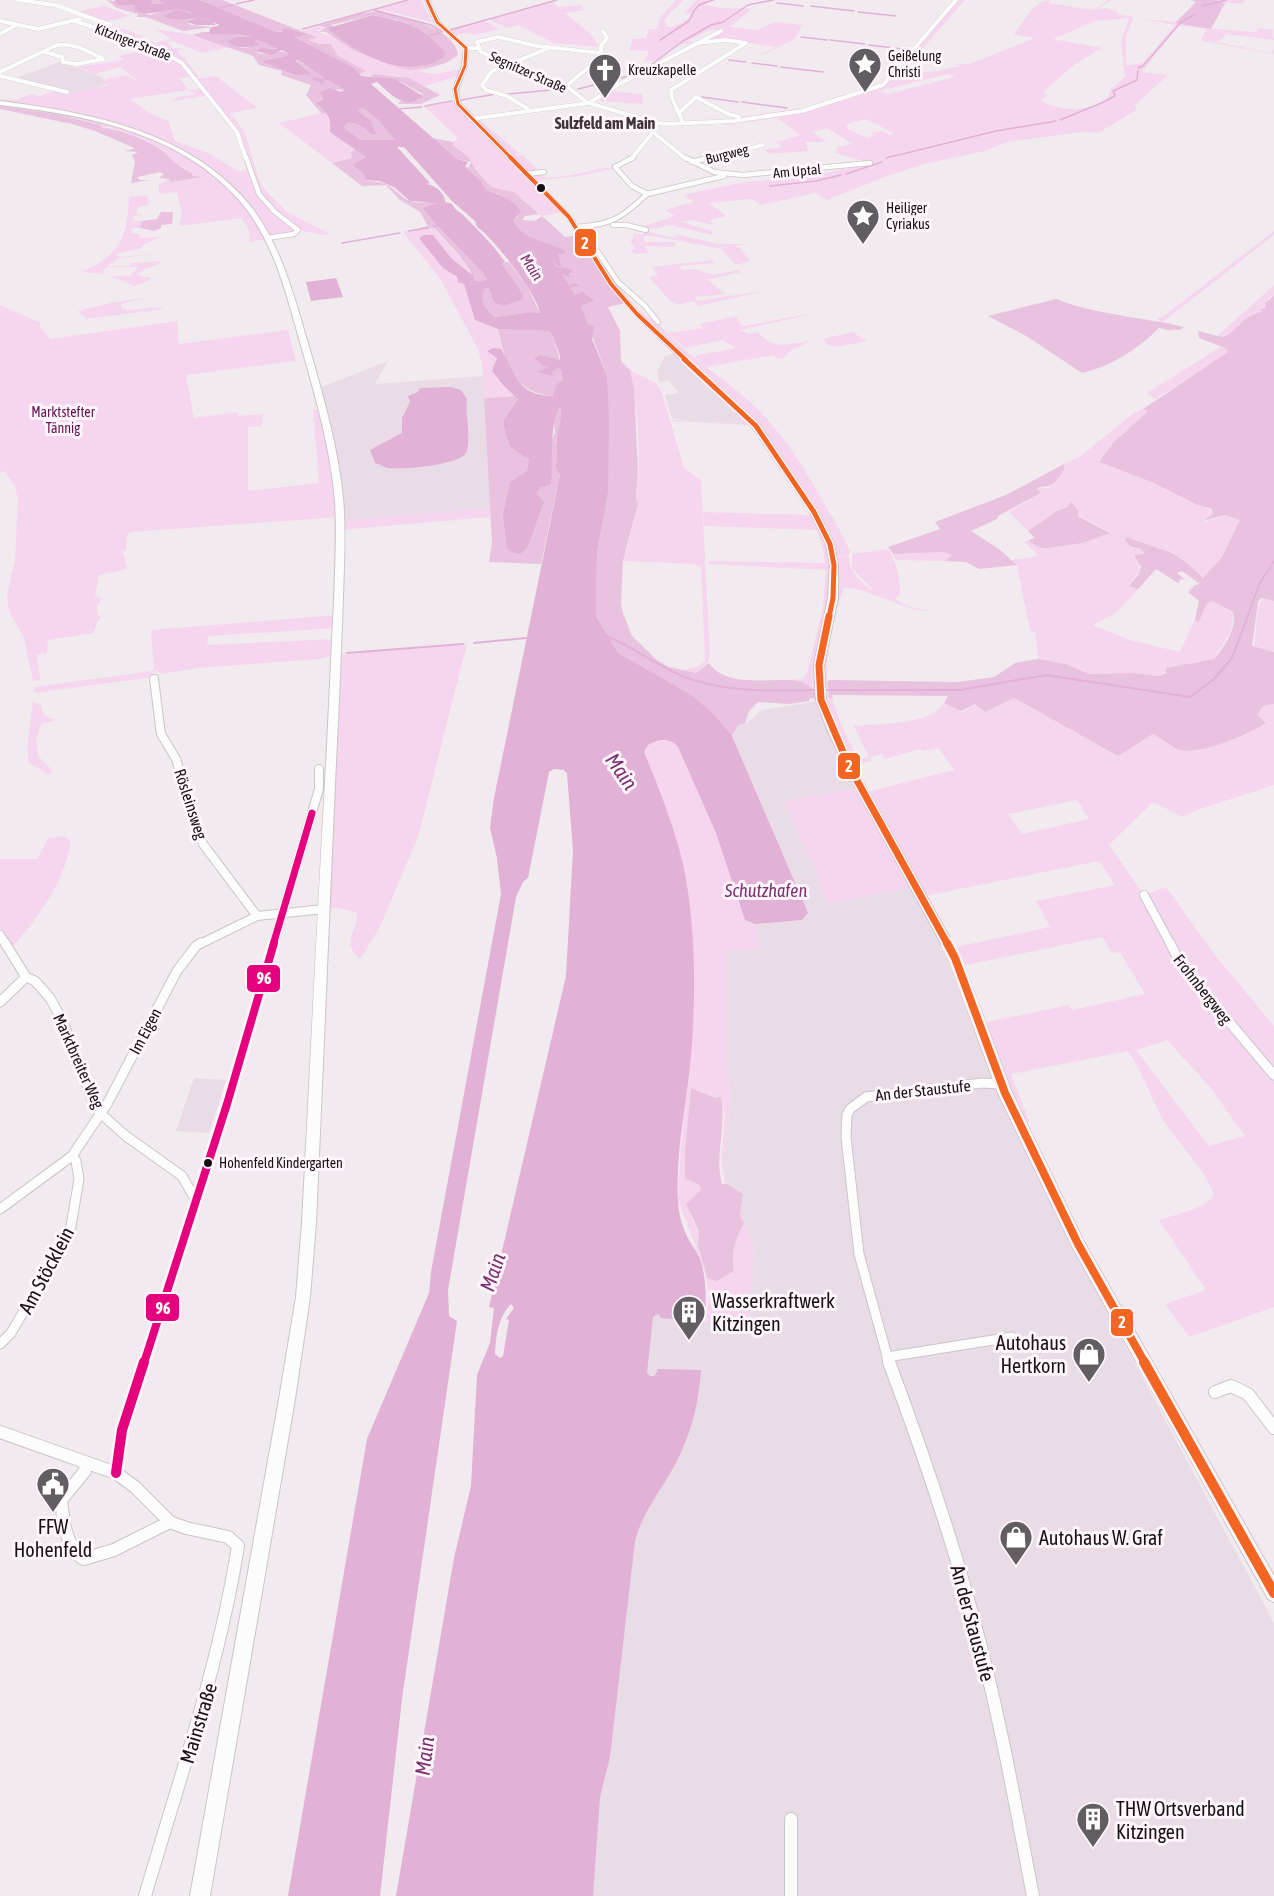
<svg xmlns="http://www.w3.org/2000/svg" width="1274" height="1896" font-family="'Asap Condensed',sans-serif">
  <rect width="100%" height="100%" fill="#f1eaef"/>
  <g fill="#eadce7">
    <polygon points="60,62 102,77 104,81 108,83 95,89 71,93 10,80"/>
    <polygon points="677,352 736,414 741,412 745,423 693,422 672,418 665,395 679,393 669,381 659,382 657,372 665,356"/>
    <polygon points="388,361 375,384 483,376 490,508 340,521 317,389"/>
    <polygon points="820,701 859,789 815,868 827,904 915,887 948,951 978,1036 1102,1302 1274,1623 1274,1896 587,1896 652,1311 704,1322 748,1326 754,1246 740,1215 743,1194 727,1184 724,1169 730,1098 726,1058 726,950 759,949 755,924 802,920 808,913 732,736 738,725 746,724 762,710"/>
    <polygon points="194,1078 226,1080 209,1133 176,1131"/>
  </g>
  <g fill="#f6d6ee" fill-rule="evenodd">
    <polygon points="409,0 421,0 432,22 378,9"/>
    <path d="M676,0H683L664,20L667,27C676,28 688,20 692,14L684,13L697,0H715L704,4C724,11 735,7 752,9L729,27L757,30L775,22L803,25L793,40L762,55H760L776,47L729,40L700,43L720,31L711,29L688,41L698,43L679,44L658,60L645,61L649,51L629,50L633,39L646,38L649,29H658L659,19Z"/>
    <path d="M957,0H965L917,55L928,58H916L904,71C927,74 939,71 960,66L957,64H969L1035,38L1014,34C1025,20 1034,0 1051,0L1048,3L1093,10L1108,0H1112L1095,10L1106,8L1118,12L1117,14L1134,17L1126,36V66L1143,63L1175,25L1144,19L1176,22L1209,0H1246L1242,4L1225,2L1221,4L1202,28L1256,32L1259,28L1274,30L1272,35L1274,40L1227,34L1217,42L1270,53L1274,50V54L1203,41L1201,40L1207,29L1179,25L1142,72L1168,75L1134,106L1137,107L1135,111L1098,133L1082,132L1007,142L985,151L924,164L890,175L827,200L815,193L761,205L752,199L709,203L726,216L710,220L715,225L690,220L682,222L712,231V235L670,225L654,229L644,226L675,216L665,210L694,202L683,195L739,183L812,176L871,163L835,153L838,149L836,147L853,144L827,128L812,132L827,142H806L808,151L769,154L765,150L782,147L776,142L801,135L777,118L724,125L721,122L685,123V121L732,119V116H749L808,107L848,94L880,87ZM1129,18L1121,41L1125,77L1111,89L1107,98C1087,113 1061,112 1040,100L1048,95L1043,92L1075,64L1102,48L1053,39L1095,21ZM948,74L955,77L888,94L878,91ZM866,119L893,133L890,135L883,131L870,133L875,136L868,138L847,129V125L849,123Z"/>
    <polygon points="551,1 558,7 581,5 584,10 565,13 590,33 599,47 553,43 519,25 507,28 488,19"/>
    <polygon points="104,6 130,16 104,22 78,12"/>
    <polygon points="483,20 499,29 474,35 466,33 453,36 446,30"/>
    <path d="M322,25L320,28L324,30H315C323,35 335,36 345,42C384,68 401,71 446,63L421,71C433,77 451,71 464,68L459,76L424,86L399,76L375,74L361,76L359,74L366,71L337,55L331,44H319L308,39L316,36L302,31Z"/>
    <path d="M107,28L125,29L155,43L172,39L155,29L188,34L229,47L202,53L173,41L166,42L173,48L186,49L178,50L179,55L187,58L185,59L199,77L193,76L179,78L189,90L202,88L196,79L216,76L258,108L230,113L244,131L260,182L265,190L287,212L330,234L322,235L298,230L294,234L250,242L249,230L241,218L179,226L182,215L177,192L159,194V185L169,179L170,181L192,176L193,173L172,161L166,154L110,127L102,128L101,125L0,106V99L15,100L31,94L39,96L60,89L71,93L106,86L108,83L103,80L126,75L140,82L120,67L95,74L77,67L124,60L119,56L154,48L102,29ZM188,90L196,94L178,97L168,102L208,95L240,139L249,170L238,171L210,154L175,141L168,121L148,112L130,99Z"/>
    <polygon points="609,91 641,94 643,97 642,104 599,101"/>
    <polygon points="453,101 483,135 487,135 474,121 479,120 502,138 499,140 503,139 519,153 515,155 524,156 546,178 572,175 603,168 616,168 580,176 534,181 564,212 542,216 514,192 491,187 475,169 468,156 453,146 453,142 458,138 425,107"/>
    <polygon points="326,112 331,127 356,149 351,152 352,158 332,163 279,123"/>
    <path d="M147,195L149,205L138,207L136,214L145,215L133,216L134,221H142L140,228H132L131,233L140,234L138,238L160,237L142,246V248L115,254L120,257L164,253L120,258L107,266H129L132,263L161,261L158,265L145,269L136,275L151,278L148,281L134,286L110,276H130L138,267H108L102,272L105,274L82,272C121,254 127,238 129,197Z"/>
    <polygon points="433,227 467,266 469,271 452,259 433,235 443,268 464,284 475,320 498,329 502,351 501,349 497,358 503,385 516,396 484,398 482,363 478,349 441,280 403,232"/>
    <polygon points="647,231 673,238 679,235 719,244 748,244 731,247 739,247 750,261 736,265 721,249 728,246 717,248 654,236 644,236 644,242 675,242 675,247 645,246 648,253 635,254 631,250 635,249 630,239 634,239 633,234 643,234"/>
    <polygon points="1274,231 1274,235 1163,322 1157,319 1165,315"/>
    <polygon points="712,260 715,263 679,266 682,270 695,269 714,275 739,270 741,272 707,280 726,294 695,297 697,301 769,290 698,306 694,301 678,305 674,302 671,302 649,277 658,275 652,267"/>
    <path d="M1274,285V296L1268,299L1267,309L1261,307L1258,309L1264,311C1249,316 1230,339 1217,336Z"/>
    <path d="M146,298L121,304V308C135,314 151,303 164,309L86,319L78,311L115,302Z"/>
    <polygon points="0,305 41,323 39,325 50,339 177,321 179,344 288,330 296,361 186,375 194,418 238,412 239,416 263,414 262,426 248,427 248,491 319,483 313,410 318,409 313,394 318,395 340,517 131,532 127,535 126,550 123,551 127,569 99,575 95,596 102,598 97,606 97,614 101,617 96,624 94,633 48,640 47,653 37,655 40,680 33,681 24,638 9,611 7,597 15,559 18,499 15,487 5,472 0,471"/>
    <path d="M637,311H641L648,318H654C678,349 711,369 740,393C777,424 801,461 824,503C833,519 843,534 850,552L849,555L844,557H849C849,572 862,584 874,591L852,568V554L888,549C897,563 900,577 900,594L895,599L908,606L929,611C901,610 865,586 844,588C833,615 822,670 829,697L832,698L840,722L858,759L869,757L854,726C879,723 930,726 944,703L963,712L976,704L985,712L1014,698L1118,756L1153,734C1161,738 1169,745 1177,749C1197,757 1248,734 1266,723L1257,715L1263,706L1274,704V785L1197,810L1183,817L1153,802L1109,845L1144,895L1166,887L1215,955L1274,1026V1307L1189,1337L1165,1304L1206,1290L1159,1220C1173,1215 1210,1208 1214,1194C1202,1164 1180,1147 1164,1121C1151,1098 1143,1073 1128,1051L1011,1074L1029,1121L1022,1125L983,1023L1069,1005L1072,1010L1145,994L1120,952L1112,953L1102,937L961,966L952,948L1050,927L1036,901L1115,885L1099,861L925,896L867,792L954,770L939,748L924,751L920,749L885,759L882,754L870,757L872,761L852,765L820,688L835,558L843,556H836L779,453ZM1077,800L1089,819L1022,834L1008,814ZM1167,1040L1210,1087L1245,1136L1209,1146L1136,1050Z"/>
    <path d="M808,314H812L740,330L749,334L757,332C778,352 787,343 811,341L791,350L783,358L777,359L774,355L741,361L739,356L740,361L707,367L694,356L736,348L723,340L685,348L668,333L703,328L699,324L737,316L741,325L744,326Z"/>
    <polygon points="852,332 867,341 837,347 827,345 823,339"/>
    <polygon points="1222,346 1228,350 1227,354 1155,399 1147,393"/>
    <path d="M630,370L656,383L662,393L684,468L701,480L710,655L708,662L695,673L682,670L697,667L705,661L701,567L694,564L623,561C644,502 642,431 630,370Z"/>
    <polygon points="1143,409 1148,411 1113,443 1099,462 1149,481 1198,505 1212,510 1213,514 1203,521 1205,522 1225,515 1240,520 1222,557 1203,578 1187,563 1172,553 1126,537 1132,548 1140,548 1146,555 1133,555 1139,563 1139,571 1129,585 1138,589 1116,613 1093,625 1130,640 1180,652 1195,619 1198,622 1207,604 1212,601 1234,614 1230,633 1214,659 1190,663 1185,666 1177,665 1159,676 1132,673 1089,674 1066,664 1038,659 1035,632 1030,631 1017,565 1012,560 1038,556 1024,541 1029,540 1043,548 1048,548 1083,543 1110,532 1078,515 1077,509 1070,501 1069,507 1057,511 1028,531 1009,512 1041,493 1035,488 1048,488 1064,470 1064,464 1081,456 1135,412"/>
    <polygon points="740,418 747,418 776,454 826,539 833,571 818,691 798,681 786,680 802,679 807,674 823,606 826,570 708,564 709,561 825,563 823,548 817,530 704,526 703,512 810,515 804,504 751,425 673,421 672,419 693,422 745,423"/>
    <polygon points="490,508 490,517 340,530 340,521"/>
    <polygon points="944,552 952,555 945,561 896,560 893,554"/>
    <polygon points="1263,599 1274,601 1274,652 1254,648 1258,607"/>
    <path d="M337,615V628L208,636L207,645L337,639L336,655L467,644L419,834L380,927L360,959C339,941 360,930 356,912L338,908L324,909L336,655L320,659L198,668L161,674L157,671L152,672L153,677L34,693L35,687L152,671L154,668L151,630Z"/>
    <polygon points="33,702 41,705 44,716 55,719 52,722 42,723 36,739 38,756 52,770 50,775 29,763 27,746"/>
    <path d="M659,740L671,741L678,747L716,833L744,917L749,923L755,924L760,949L726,951V1058L730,1098L724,1169L727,1184H725L721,1161L725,1114L721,1097L716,1098L691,1088L685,1149V1179L698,1184L702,1189L692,1219L699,1231L698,1245L707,1278L734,1271C731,1253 735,1239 744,1223L754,1246L749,1326L706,1323L709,1295L705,1272L678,1200L680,1158L693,1015L689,902L678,845L644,752L648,745Z"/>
    <polygon points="859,788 915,887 827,904 815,868 785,801"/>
    <path d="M64,836L71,842C64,884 36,920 9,951L0,935V859H38L48,838Z"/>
  </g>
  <g fill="#e9c2e0" fill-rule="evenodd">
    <polygon points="107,0 135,5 149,15 160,12 165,3 148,4 153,1 151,0 158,0 193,14 171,12 210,20 187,22 191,25 213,27 183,31 146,17 137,17 138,14 117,8"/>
    <polygon points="200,0 222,0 317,37 309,40 319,44 331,44 337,55 366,71 359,74 353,67 294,37 307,35 295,31 276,32"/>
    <polygon points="1190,0 1215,0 1225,3 1211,29 1175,23 1196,2"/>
    <path d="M378,11C401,17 455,27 458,55L446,63L430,67L410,70L399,68L353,50L326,32L312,31H323L321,29L327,28L320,26L322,25L357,14ZM373,15L397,20L425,66C388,76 357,47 331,25Z"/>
    <path d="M203,32C213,32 243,34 252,38L241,37V48L250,47L257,43L253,41L258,40L279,49L269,48L256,52C271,58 276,48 288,53L289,56L265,63L295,75L311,73L295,59L299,60L346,91L337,89L317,102L326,112L322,114L306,95L311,85L281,75L282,71L259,65L253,56L192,35Z"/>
    <polygon points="375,74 409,78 440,95 421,104 398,104 401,101 419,100 423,94 401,82 369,76"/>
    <path d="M0,106L54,114L101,125L102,128C114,127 154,142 166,154C174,162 182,169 193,173L192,176L201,177L171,182L169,179L159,178L164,174L160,172L137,177L140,180H150L131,183L135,162L132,155L138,152L125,151L134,149L132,147L95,131L72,124L0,109Z"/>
    <path d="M363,108L378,120L395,140H361L344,128L347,123C356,122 364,127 370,134L357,109Z"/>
    <path d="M432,138L453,142V146L468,156L475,169L491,187L514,192L539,214L525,216L522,220L535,221L542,216L565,237L580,235L626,303L608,307L620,331L621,361L630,370L634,389L638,472L636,498L638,504L623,561L621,604L623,613L632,636L657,660L669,667L696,673L709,663C727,689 770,677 798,681C807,683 810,688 818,691L819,699L810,698L809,701L790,704L758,702L749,711L745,724L738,725L732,736L715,715L618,653L596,616L597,553L608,493L607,376L581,306L592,300L575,295L571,288L577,287L570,286L562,274L571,278L569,274L573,273L567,268H557L551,260L562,266C552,231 527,248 513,220L518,216L499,194L486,190L481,181L465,167H469L471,162L457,159Z"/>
    <path d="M356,149L366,157L361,161L367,181C394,182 391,191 410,201C419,205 429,200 438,203L424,209L433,221L482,272L487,280L473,281C474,267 443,239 434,227L403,232L428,226L420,212L400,200L386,185L362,186L332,163L352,158L351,152Z"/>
    <polygon points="161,212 173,212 172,224 161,225 161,228 154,231 140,228 142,221 157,219"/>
    <path d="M509,262L527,286L540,313L532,312L495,317C486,309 479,301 483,289L489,288C495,305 500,307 517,302L502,263Z"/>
    <path d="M1274,296V601L1261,598L1258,602L1252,646L1274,652V704L1263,706L1257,715L1266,723C1249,734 1197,757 1177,749C1169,745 1161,738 1153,734L1118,756L1014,698L985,712L975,704L961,711L944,703L948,696L833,695L832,698H829L827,682L829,680L958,682L994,677L1015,663L1038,659L1066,664L1089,674L1132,673L1159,676L1166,673V668L1214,659C1224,648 1238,627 1233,612L1212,601L1207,604L1198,623L1195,619L1199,601L1188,592L1195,585L1200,584L1182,571L1177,573L1185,580L1181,579L1178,583L1156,569L1138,589L1129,586L1138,575L1141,567L1134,555L1145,554L1140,548C1132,548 1128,546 1125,539L1126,537L1172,553L1187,563L1203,578L1222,557L1240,520L1225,515L1203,521L1213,514L1212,509L1198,505L1149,481L1099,462L1113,443L1148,411L1143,409L1228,352L1225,348L1199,338L1198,331L1222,337L1229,334L1248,317L1263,311L1257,309L1266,308L1265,303Z"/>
    <path d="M1056,299C1097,315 1142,317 1184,327L1180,330L1170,329L1173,331L1159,328C1138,349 1112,366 1082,373L1028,337L988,316Z"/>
    <path d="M498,329L548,331L552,334L560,360L541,355L550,367L553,376L552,372L557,368L561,369L563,380L554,396C514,394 505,363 498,329Z"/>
    <polygon points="516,396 518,399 503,421 507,441 529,459 527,471 510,482 537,497 535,493 540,488 551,485 551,442 555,432 553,418 560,406 562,424 556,442 560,456 555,467 560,475 541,564 489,562 492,543 484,398"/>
    <path d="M1064,464V470C1052,486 1055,485 1036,488L1041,493L998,516L997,519L971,531L999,549L1017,565L979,569L966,562L945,561L952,555L944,552L893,554L888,547L940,529L935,522L1006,495Z"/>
    <path d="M1070,501L1078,510V516L1110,533L1083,543L1048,548C1042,549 1032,545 1029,540L1035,538L1028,531L1057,511L1068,507Z"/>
    <path d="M691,1088L716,1098L721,1097C727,1126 714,1155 722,1184H727L743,1194L740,1215L744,1223C735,1239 731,1253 734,1271L716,1281L707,1278L698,1245L699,1231L686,1204L702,1189L698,1184L685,1179V1149Z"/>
  </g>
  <g fill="#e1b1d6" fill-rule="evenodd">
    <path d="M116,0H151L153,2L151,4L165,3L158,0H200L276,32H282V30L286,28L308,35L294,37L353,67L361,76L395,79L423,96C405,112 391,94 377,82L371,84L457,159L468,162L465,167L481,181L486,190C498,194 515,200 521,212L513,220C523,241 547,240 565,251L564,254H558L562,266H558L551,260L557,267L567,268L574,272L569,274L571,278L562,274L570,286L572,285L570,283L577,284L579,286L571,288L575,295L582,292L594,300L581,306L588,324L594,326L592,339L607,376L609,419L608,493L597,553L596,616L618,653L691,695L715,715L732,736L808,913L802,920L755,924L745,920L716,833L678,747C670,737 658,739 648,745L644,752C659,788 674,826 683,864C696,923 696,996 691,1055C687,1103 675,1153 678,1201C679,1220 685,1236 696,1251C707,1268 707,1303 704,1322L661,1318L658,1314L653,1317L647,1373L650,1376H655L658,1369L701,1370C699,1402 692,1430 678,1459C664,1487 643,1510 635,1541L610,1757L600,1797L593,1896H396L454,1558L471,1486L477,1375L490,1343L494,1308L489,1307L566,976L573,850L567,774L564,770L554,769L549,772L528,878L523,882L516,897L448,1290L449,1316L457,1321L402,1699L380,1896H288L367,1439L429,1293L431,1272L501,894L497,858L490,828L494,798L560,475L555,467C560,454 555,451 557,439C558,426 563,421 560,407C549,420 553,466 551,485L540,488L536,493L544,502L527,548L520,554L511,552L507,548L503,515L510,482L527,471L529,459C507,446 508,447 503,421L518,399L503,385L492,371L497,358L487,351L493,348L501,349C517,376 517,395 553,396L556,385L563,380L561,370L558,368L552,372L553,376L537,372L549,367L542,365L534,358L541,355L560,360V356L552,334L548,331L498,329L475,320L464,284L458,282L457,277L443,268L419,238L424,235H433L452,259L474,276V281L487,280L482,272L433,221L423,208L438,203L410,201L394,187L379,181L366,180L364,174L353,165L366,157L330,132C332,118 326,111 316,103L323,99L320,92L330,88L341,92L345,90L328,80L322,81L326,85L312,79L314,77L326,79L299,60H295L312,74L295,75L265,63L263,61L288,56V53L282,50L271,55L256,51L261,48L278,49L258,40L254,41L259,44L258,45C247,48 236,49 227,41L237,37H251C238,33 223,35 209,34L210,28L220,25L212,22L216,25H196L187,22L198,18L209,21C193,13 180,25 164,16L177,10L193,14C170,2 159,19 135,11V5H118L114,1ZM363,108L378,120L395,140H361L344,128L347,123C356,122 364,127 370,134H376L370,120L357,110ZM397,147H404L452,201L475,221L477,227C492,236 538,295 540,313L532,312L495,317C486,310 479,300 484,289L489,288L494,302L503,306L522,300L523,295L502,264L505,262C494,246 479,231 466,218C461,212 455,211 452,204L445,202C445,193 435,185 426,184L430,183ZM511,1304L514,1308L506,1319L509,1320L503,1356L500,1358L495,1354C496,1335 498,1318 511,1304Z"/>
    <path d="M373,15C402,21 427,28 445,53L444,57C406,83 358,54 327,28H319H328Z"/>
    <polygon points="336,278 343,297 311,301 306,282"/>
    <path d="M451,387L461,390L467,399C465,416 471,434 467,451C464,465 402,470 388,468C384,467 379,464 375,463L370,450L402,433V418L410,402L408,396L418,392L420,388Z"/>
  </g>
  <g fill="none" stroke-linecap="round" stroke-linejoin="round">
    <g stroke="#e1b1d6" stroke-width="1.5">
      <polyline points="777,3 803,6"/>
      <polyline points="236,4 254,0"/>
      <polyline points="811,6 854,11"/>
      <polyline points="1202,6 1226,0"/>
      <polyline points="218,8 233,5"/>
      <polyline points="374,10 431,25 442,32"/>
      <polyline points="693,12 699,5 713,0"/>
      <polyline points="858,12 896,16"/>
      <polyline points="303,29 408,0"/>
      <polyline points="450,30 557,0"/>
      <polyline points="429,36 440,33"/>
      <polyline points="801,37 827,40"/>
      <polyline points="660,40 689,21 693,13"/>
      <polyline points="830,40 865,44"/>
      <polyline points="869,45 911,50"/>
      <polyline points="729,60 746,62"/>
      <polyline points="752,63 777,66"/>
      <polyline points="781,67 823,72"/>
      <polyline points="647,68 683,41 711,25 723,22 748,5 773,0"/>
      <polyline points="1138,68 1143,66 1181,22 1196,14"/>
      <polyline points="604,83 631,75"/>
      <polyline points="578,89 602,83"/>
      <polyline points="508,94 562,89"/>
      <polyline points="702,97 738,102"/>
      <polyline points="461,100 496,94"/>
      <polyline points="1105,101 1115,96 1113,91 1137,80 1138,71"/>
      <polyline points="742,102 787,108"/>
      <polyline points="425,106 452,101"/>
      <polyline points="398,109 422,107"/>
      <polyline points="1060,120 1104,102"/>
      <polyline points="886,158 996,131 1056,121"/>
      <polyline points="846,174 882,162"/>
      <polyline points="770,186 816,181 841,175"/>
      <polyline points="433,227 438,225"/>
      <polyline points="409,231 428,228"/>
      <polyline points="342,243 400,233"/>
      <polyline points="1247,617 1260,583 1274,561"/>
    </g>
    <g stroke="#e1b1d6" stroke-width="2">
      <path d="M606,636C632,646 654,664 680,675C723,693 769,691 814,690"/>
      <polyline points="474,643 526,638"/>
      <polyline points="347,653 463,644"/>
      <polyline points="825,690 960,690 1046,675 1190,697 1214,679 1232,658 1248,616"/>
    </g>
    <defs>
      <g id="street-far4">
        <polyline points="18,0 55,5 110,25 102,29"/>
        <polyline points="0,21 38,29 80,19"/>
        <polyline points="75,21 155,48 182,63 237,132 246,159"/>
        <polyline points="0,34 16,25"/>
        <polyline points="466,48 479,48 481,52 566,86 588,103"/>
        <polyline points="479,48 477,42 498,37 537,46 601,53"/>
        <path d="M0,72L57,45C75,43 88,51 103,59L77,64L63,62L62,57L45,52"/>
        <polyline points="0,76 67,92"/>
        <polyline points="566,86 601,57 601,46 607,38 603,31"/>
        <polyline points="589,103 614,87 721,31"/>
        <polyline points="528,109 507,96 486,90 482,85 492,71 549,48"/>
        <polyline points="680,112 696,97 728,114 739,117"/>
        <polyline points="471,119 589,103 656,123 669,124 734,121 802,111 883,85 956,0"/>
        <polyline points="656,123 653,132 686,159"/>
        <polyline points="683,123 672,98 671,90 746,43 725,40 698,43"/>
        <polyline points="631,159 653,132"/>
        <polyline points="706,159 763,145"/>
      </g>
      <g id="street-far3">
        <polyline points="246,157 259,194 275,212 298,230 294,234 267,238"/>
        <polyline points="634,157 615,167 632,186 647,194"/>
        <polyline points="684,157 714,172 743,175 870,163"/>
        <polyline points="692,162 712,157"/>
        <polyline points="526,174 544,172"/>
        <polyline points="647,194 724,176"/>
        <polyline points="613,225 626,225 646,230"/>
        <path d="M576,227C611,225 622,218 647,194"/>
        <polyline points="586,227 588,237 618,282 645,306 658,322"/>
      </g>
      <g id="street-far2">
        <polyline points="154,679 161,734 176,759 203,844 257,916"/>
        <polyline points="1144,895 1171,945"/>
        <polyline points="0,935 6,945"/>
        <polyline points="198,945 257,916 324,909"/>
        <polyline points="273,945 319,789 319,769"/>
      </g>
      <g id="street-far1">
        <polyline points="5,943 26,977 35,981 50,998 63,1022 93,1102 100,1113 126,1136 182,1176 196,1201"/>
        <polyline points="1170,943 1182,966 1274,1075"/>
        <polyline points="0,1002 26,977"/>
        <polyline points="0,1209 72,1156 107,1104 177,971 196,946 201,943"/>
        <polyline points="0,1344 11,1333 70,1232 79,1179 76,1161 72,1156"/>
        <polyline points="887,1357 1012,1337"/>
        <polyline points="144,1363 227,1104 274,943"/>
        <polyline points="889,1363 859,1254 846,1137 847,1115 850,1109 866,1097 982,1083 1001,1084"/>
      </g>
      <g id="street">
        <path d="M889,1362C924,1455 956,1550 981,1647C1002,1729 1017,1813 1033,1896"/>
        <polyline points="1215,1392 1231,1386 1248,1394 1274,1428"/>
        <path d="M0,1432L116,1473L135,1487L170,1522L186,1528L228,1537L238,1546C219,1666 179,1780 145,1896"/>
        <path d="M86,1464L85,1471L61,1500C63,1519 66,1549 84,1559L114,1550L170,1522"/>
        <polyline points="116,1473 122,1430 144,1362"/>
        <polyline points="791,1819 791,1896"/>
      </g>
      <g id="secondary">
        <polygon points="425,0 429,0 439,21 468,48 467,66 458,89 460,103 571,216 614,283 639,313 759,424 818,512 834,544 838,565 838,598 824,665 826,700 837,729 854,766 961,958 1012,1093 1083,1240 1274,1576 1274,1602 1268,1599 1073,1248 998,1093 949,958 844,766 827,729 816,700 814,665 828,598 830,565 826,544 810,512 753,428 635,315 609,285 567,218 456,105 453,89 462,66 464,48 435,23"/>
        <path d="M0,101C86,112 179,129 241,195C280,236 294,297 310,350C324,399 338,447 343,498C346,531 344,564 343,597C341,652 339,707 336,762C329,915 323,1069 316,1223L310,1297L295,1399L210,1896H190L279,1399L296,1297L302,1223C310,1070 317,917 326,765C329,710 331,655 334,601C335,568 337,535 335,502C331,450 316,399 302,349C287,298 275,240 238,199C179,132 85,115 0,105Z"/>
      </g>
    </defs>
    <use href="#street-far4" stroke="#cac5c8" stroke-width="4.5"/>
    <use href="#street-far3" stroke="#cac5c8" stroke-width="6"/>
    <use href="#street-far2" stroke="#cac5c8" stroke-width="10"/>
    <use href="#street-far1" stroke="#cac5c8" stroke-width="11"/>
    <use href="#street" stroke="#cac5c8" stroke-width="14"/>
    <use href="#secondary" stroke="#cac5c8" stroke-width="2"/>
    <use href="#street-far4" stroke="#fdfcfd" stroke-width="4"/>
    <use href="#street-far3" stroke="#fdfcfd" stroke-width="4.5"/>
    <use href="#street-far2" stroke="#fdfcfd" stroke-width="8"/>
    <use href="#street-far1" stroke="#fdfcfd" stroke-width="9"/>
    <use href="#street" stroke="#fdfcfd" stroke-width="12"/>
    <use href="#secondary" fill="#fdfcfd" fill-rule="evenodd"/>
    <defs>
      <polyline id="bus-1-far5" points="427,0 437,22 466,48 465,66 455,89 458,104 512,159"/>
      <polyline id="bus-1-far4" points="510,157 569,217 611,284 637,314 686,360"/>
      <polyline id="bus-1-far3" points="684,359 756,426 814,512 830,544 834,565 833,598 829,617"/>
      <polyline id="bus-1-far2" points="829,616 819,665 821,700 849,766 948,945"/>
      <polyline id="bus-1-far1" points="947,943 955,958 1005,1093 1078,1244 1145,1363"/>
      <polyline id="bus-1" points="1144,1362 1274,1593"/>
      <polyline id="bus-2-far2" points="273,945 312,813"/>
      <polyline id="bus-2-far1" points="144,1363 227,1104 274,943"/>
      <polyline id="bus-2" points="116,1473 122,1430 144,1362"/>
    </defs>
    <use href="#bus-1-far5" stroke="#fef6fc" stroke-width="5"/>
    <use href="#bus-1-far4" stroke="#fef6fc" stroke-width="6"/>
    <use href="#bus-1-far3" stroke="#fef6fc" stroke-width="8"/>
    <use href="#bus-1-far2" stroke="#fef6fc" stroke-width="10"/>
    <use href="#bus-1-far1" stroke="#fef6fc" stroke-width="13"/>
    <use href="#bus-1" stroke="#fef6fc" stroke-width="15"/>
    <use href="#bus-2-far2" stroke="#fef6fc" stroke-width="10"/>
    <use href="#bus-2-far1" stroke="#fef6fc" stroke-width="13"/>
    <use href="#bus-2" stroke="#fef6fc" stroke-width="15"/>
    <use href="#bus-1-far5" stroke="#f26522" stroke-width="3"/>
    <use href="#bus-1-far4" stroke="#f26522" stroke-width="4"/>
    <use href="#bus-1-far3" stroke="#f26522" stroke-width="5"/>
    <use href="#bus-1-far2" stroke="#f26522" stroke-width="7"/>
    <use href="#bus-1-far1" stroke="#f26522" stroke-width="8"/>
    <use href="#bus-1" stroke="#f26522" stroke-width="10"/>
    <use href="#bus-2-far2" stroke="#e5007d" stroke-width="7"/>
    <use href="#bus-2-far1" stroke="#e5007d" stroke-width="8"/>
    <use href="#bus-2" stroke="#e5007d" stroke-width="10"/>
  </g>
  <defs>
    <symbol id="sight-pin" viewBox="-11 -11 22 30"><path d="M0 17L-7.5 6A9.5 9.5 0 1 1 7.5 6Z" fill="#625d61" stroke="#fef6fc"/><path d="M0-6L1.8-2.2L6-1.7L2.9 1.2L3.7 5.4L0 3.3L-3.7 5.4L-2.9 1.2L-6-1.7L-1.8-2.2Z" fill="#fff"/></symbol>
    <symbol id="church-pin" viewBox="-11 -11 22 30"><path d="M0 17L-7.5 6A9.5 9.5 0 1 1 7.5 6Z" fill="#625d61" stroke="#fef6fc"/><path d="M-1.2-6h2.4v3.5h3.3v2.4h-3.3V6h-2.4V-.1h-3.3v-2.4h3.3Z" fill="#fff"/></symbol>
    <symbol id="building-pin" viewBox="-11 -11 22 30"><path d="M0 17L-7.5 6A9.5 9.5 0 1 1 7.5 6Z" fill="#625d61" stroke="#fef6fc"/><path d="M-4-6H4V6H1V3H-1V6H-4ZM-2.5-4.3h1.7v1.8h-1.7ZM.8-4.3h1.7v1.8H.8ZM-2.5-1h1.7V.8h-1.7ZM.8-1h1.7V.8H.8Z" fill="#fff"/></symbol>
    <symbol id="shop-pin" viewBox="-11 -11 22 30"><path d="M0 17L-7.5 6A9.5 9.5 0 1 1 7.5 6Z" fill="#625d61" stroke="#fef6fc"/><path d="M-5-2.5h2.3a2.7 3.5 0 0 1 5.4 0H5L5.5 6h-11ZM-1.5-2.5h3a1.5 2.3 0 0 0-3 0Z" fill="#fff"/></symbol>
    <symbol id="civic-pin" viewBox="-11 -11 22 30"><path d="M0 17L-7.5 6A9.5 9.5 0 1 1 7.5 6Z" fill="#625d61" stroke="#fef6fc"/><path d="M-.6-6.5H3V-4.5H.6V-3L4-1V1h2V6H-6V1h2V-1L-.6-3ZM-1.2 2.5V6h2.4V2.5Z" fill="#fff"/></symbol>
  </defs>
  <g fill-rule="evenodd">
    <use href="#sight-pin" x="846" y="45" width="38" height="52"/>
    <use href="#church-pin" x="586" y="51" width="38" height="52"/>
    <use href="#sight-pin" x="844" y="197" width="38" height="52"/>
    <use href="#building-pin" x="670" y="1293" width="38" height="52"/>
    <use href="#shop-pin" x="1070" y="1335" width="38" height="52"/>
    <use href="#civic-pin" x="34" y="1465" width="38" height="52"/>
    <use href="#shop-pin" x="997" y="1518" width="38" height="52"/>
    <use href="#building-pin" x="1074" y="1800" width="38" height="52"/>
  </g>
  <g fill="#151114" stroke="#fef6fc" stroke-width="2">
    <circle cx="541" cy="188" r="5"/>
    <circle cx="208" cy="1163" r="5"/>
  </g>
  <g text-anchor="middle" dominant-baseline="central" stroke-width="6" stroke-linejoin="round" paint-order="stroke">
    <g font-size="14" fill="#151114" stroke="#fef6fc">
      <text transform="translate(133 42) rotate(21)">Kitzinger Straße</text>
      <text transform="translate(528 72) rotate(24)">Segnitzer Straße</text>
      <text transform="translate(727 154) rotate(-14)">Burgweg</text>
      <text transform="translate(797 171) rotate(-5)">Am Uptal</text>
    </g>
    <g font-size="14" fill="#151114" stroke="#fef6fc" text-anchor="start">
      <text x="888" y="56">Geißelung<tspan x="888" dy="16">Christi</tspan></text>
      <text x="628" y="70">Kreuzkapelle</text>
      <text x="886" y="208">Heiliger<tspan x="886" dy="16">Cyriakus</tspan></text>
    </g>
    <g font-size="14" fill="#601253" stroke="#fef6fc">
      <text x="63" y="412">Marktstefter<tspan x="63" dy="16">Tännig</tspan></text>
    </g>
    <g font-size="14" fill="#151114" stroke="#fef6fc" text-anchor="start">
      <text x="219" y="1163">Hohenfeld Kindergarten</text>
    </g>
    <g font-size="15" font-style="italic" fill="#7d306f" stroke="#fef6fc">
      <text transform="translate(532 267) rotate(57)">Main</text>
    </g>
    <g font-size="16" font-weight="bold" fill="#3f343c" stroke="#fef6fc">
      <text x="605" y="123">Sulzfeld am Main</text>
    </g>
    <g font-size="16" fill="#151114" stroke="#fef6fc">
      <text transform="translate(191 804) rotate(72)">Rösleinsweg</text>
      <text transform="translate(1203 989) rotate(52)">Frohnbergweg</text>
      <text transform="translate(145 1031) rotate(-62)">Im Eigen</text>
      <text transform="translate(79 1061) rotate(66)">Marktbreiter Weg</text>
      <text transform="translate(923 1090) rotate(-6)">An der Staustufe</text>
    </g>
    <g font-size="18" font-style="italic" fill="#7d306f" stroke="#fef6fc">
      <text x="766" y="890">Schutzhafen</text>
    </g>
    <g font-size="20" fill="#151114" stroke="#fef6fc">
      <text transform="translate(46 1270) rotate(-62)">Am Stöcklein</text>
      <text transform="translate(973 1623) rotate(75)">An der Staustufe</text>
      <text transform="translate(198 1723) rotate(-73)">Mainstraße</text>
    </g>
    <g font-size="20" fill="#151114" stroke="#fef6fc" text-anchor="start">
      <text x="712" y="1300">Wasserkraftwerk<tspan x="712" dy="23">Kitzingen</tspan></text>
      <text x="1066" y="1342" text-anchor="end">Autohaus<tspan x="1066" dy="23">Hertkorn</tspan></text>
      <text x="53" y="1526" text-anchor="middle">FFW<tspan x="53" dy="23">Hohenfeld</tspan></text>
      <text x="1039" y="1537">Autohaus W. Graf</text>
      <text x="1116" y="1808">THW Ortsverband<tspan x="1116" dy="23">Kitzingen</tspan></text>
    </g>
    <g font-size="21" font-style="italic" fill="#7d306f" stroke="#fef6fc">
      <text transform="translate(622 771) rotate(55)">Main</text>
      <text transform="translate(492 1272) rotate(-71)">Main</text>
      <text transform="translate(424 1756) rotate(-83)">Main</text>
    </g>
  </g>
  <g stroke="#fef6fc" stroke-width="2">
    <rect x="574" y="228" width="23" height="29" rx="6" fill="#f26522"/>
    <rect x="837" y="752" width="24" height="28" rx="6" fill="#f26522"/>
    <rect x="246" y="964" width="35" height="29" rx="6" fill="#e5007d"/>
    <rect x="145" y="1293" width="35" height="29" rx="6" fill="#e5007d"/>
    <rect x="1110" y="1308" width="24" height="29" rx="6" fill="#f26522"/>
  </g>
  <g font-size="16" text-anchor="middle" font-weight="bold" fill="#fff">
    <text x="585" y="249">2</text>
    <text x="849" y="772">2</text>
    <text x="264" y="984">96</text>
    <text x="163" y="1314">96</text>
    <text x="1122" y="1328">2</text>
  </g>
</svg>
